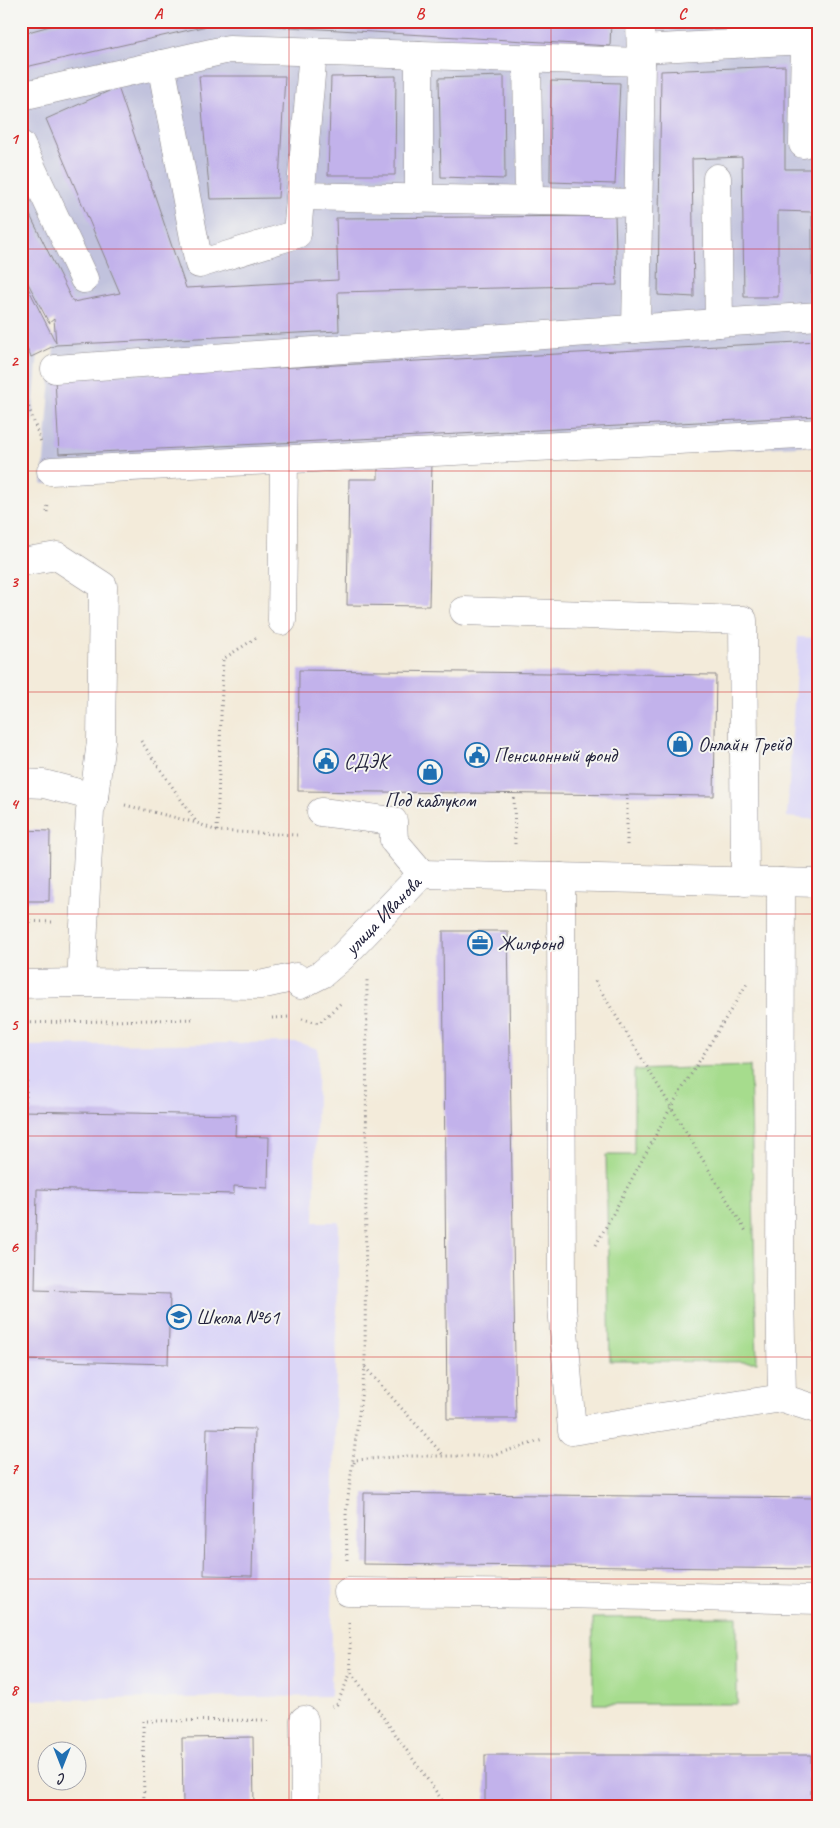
<svg xmlns="http://www.w3.org/2000/svg" width="840" height="1828" font-family="Caveat,sans-serif">
  <rect width="100%" height="100%" fill="#f6f6f2"/>
  <filter id="ink" filterUnits="userSpaceOnUse"><feTurbulence type="fractalNoise" baseFrequency=".02" numOctaves="2"/><feDisplacementMap in="SourceGraphic" scale="10" xChannelSelector="R" yChannelSelector="G"/><feConvolveMatrix kernelMatrix="1 2 1 2 8 2 1 2 1" color-interpolation-filters="sRGB"/></filter>
  <filter id="wash" filterUnits="userSpaceOnUse"><feTurbulence type="fractalNoise" baseFrequency=".0096" numOctaves="4" result="noise"/><feDisplacementMap in="SourceGraphic" scale="20" xChannelSelector="R" yChannelSelector="G"/><feGaussianBlur stdDeviation="1.12" result="paint"/><feColorMatrix in="noise" values="0 0 0 0 0 0 0 0 0 0 0 0 0 0 0 0 0 1.4 0 .05"/><feComposite in="paint" operator="in"/></filter>
  <g filter="url(#wash)">
    <rect width="100%" height="100%" fill="#f3ebda"/>
    <g fill="#dbd6f7">
      <polygon points="798,637 819,638 819,820 787,817"/>
      <polygon points="297,1042 318,1049 314,1222 339,1222 335,1412 331,1696 21,1700 21,1046"/>
    </g>
    <g fill="#c1c2dd">
      <polygon points="21,21 819,21 819,445 42,484 56,321 21,255"/>
      <polygon points="21,263 42,301 26,500 21,502"/>
    </g>
    <g fill="#a6dc8d" stroke="#647f64">
      <polygon points="750,1066 757,1362 610,1361 606,1155 634,1155 634,1070"/>
      <polygon points="737,1617 737,1704 593,1704 593,1618"/>
    </g>
    <g id="blocks">
      <g fill="#c2b2eb">
        <polygon points="68,21 611,21 610,46 220,23 21,68 21,34"/>
        <polygon points="785,66 785,169 819,169 819,293 812,293 812,212 778,211 778,297 744,297 742,157 692,159 694,297 658,295 661,71"/>
        <polygon points="199,76 285,76 278,198 210,199"/>
        <polygon points="396,76 395,175 328,175 331,77"/>
        <polygon points="504,76 505,179 441,177 439,78"/>
        <polygon points="551,81 620,83 615,184 550,182"/>
        <polygon points="118,87 186,288 338,280 336,218 615,216 617,285 338,292 339,331 56,345 31,357 21,337 21,274 56,343 54,319 49,323 21,270 21,197 73,302 120,293 46,119"/>
        <polygon points="819,341 819,416 59,454 55,379"/>
        <polygon points="378,461 432,462 429,606 347,605 349,479 378,479"/>
        <polygon points="299,670 716,675 714,796 298,791"/>
        <polygon points="21,830 50,831 49,901 21,901"/>
        <polygon points="443,931 508,931 516,1419 447,1419"/>
        <polygon points="817,1108 819,1108 819,1342 814,1342"/>
        <polygon points="21,1111 236,1115 235,1136 269,1137 268,1188 234,1186 234,1194 37,1189 35,1290 170,1294 168,1364 21,1360"/>
        <polygon points="207,1428 255,1429 252,1576 204,1575"/>
        <polygon points="364,1493 819,1498 819,1569 363,1564"/>
        <polygon points="253,1737 254,1807 183,1807 182,1738"/>
        <rect x="485" y="1755" width="326" height="52"/>
      </g>
    </g>
  </g>
  <g filter="url(#ink)">
    <use href="#blocks" fill-opacity="0" stroke="#8a868a" stroke-width="1"/>
    <g fill="none" stroke-linecap="round" stroke-linejoin="round">
      <defs>
        <g id="minor">
          <polyline points="641,49 805,40 803,144"/>
          <polyline points="419,55 419,199"/>
          <polyline points="527,58 529,200"/>
          <polyline points="161,64 199,264 297,234 313,52"/>
          <polyline points="21,96 229,49 641,62"/>
          <polyline points="21,145 84,279"/>
          <polyline points="717,178 719,323"/>
          <polyline points="300,196 638,203"/>
          <polyline points="636,329 641,62 640,21"/>
          <polyline points="55,369 819,316"/>
          <polyline points="51,471 819,433"/>
          <polyline points="21,562 57,556 103,586 101,741 94,797 90,811 81,983"/>
          <polyline points="464,611 743,620 745,882"/>
          <polyline points="282,621 284,460"/>
          <polyline points="21,783 44,784 94,797"/>
          <polyline points="321,812 393,821 394,841 422,874"/>
          <polyline points="561,877 562,1306 572,1431 782,1398 819,1410"/>
          <polyline points="781,882 780,1287 782,1398"/>
          <path id="s1" d="M21,984L81,983L260,985L296,977L300,985L322,974L343,956L422,874L819,883"/>
          <polyline points="348,1592 560,1594 819,1600"/>
          <polyline points="304,1720 305,1807"/>
        </g>
      </defs>
      <use href="#minor" stroke="#8a868a" stroke-width="29"/>
      <g stroke="#8a868a" stroke-width="3" stroke-dasharray="1 4" stroke-linecap="butt">
        <polyline points="27,382 21,385 41,442"/>
        <polyline points="47,512 48,504"/>
        <polyline points="141,741 197,823"/>
        <polyline points="514,793 515,845"/>
        <polyline points="627,794 627,846"/>
        <polyline points="125,805 197,823 217,831 297,835"/>
        <polyline points="217,831 223,659 256,638"/>
        <polyline points="21,921 53,922"/>
        <polyline points="595,981 747,1233"/>
        <polyline points="24,1016 27,1078 25,1111"/>
        <polyline points="272,1018 290,1017"/>
        <polyline points="302,1019 319,1023 342,1002"/>
        <polyline points="21,1023 195,1019"/>
        <polyline points="596,1245 671,1107 748,982"/>
        <polyline points="365,1367 444,1456"/>
        <polyline points="354,1463 355,1460 408,1456 489,1456 543,1440"/>
        <polyline points="347,1560 346,1513 365,1367 367,980"/>
        <polyline points="349,1623 351,1672 447,1807"/>
        <polyline points="332,1707 337,1704 351,1672"/>
        <polyline points="144,1807 143,1721 271,1720"/>
      </g>
      <use href="#minor" stroke="#fff" stroke-width="28"/>
    </g>
  </g>
  <path fill="none" stroke="#d62828" stroke-width="1" stroke-opacity="0.55" d="M289,21V1807M551,21V1807M21,249H819M21,471H819M21,692H819M21,914H819M21,1136H819M21,1357H819M21,1579H819"/>
  <defs>
    <symbol id="shop-ring" viewBox="-11 -11 22 22"><circle r="9.5" fill="#f6f6f2" stroke="#1f6fb2" stroke-width="1.5"/><path d="M-5-2.5h2.3a2.7 3.5 0 0 1 5.4 0H5L5.5 6h-11ZM-1.5-2.5h3a1.5 2.3 0 0 0-3 0Z" fill="#1f6fb2"/></symbol>
    <symbol id="civic-ring" viewBox="-11 -11 22 22"><circle r="9.5" fill="#f6f6f2" stroke="#1f6fb2" stroke-width="1.5"/><path d="M-.6-6.5H3V-4.5H.6V-3L4-1V1h2V6H-6V1h2V-1L-.6-3ZM-1.2 2.5V6h2.4V2.5Z" fill="#1f6fb2"/></symbol>
    <symbol id="office-ring" viewBox="-11 -11 22 22"><circle r="9.5" fill="#f6f6f2" stroke="#1f6fb2" stroke-width="1.5"/><path d="M-6-3h4V-5.5h4V-3h4V5H-6ZM-1-4.5V-3h2v-1.5ZM-6 0V1H6V0Z" fill="#1f6fb2"/></symbol>
    <symbol id="school-ring" viewBox="-11 -11 22 22"><circle r="9.5" fill="#f6f6f2" stroke="#1f6fb2" stroke-width="1.5"/><path d="M0-5L7-2L0 1L-7-2ZM-4 1L0 2.5L4 1V4Q0 6-4 4Z" fill="#1f6fb2"/></symbol>
  </defs>
  <g fill-rule="evenodd">
    <use href="#shop-ring" x="666" y="730" width="28" height="28"/>
    <use href="#civic-ring" x="463" y="741" width="28" height="28"/>
    <use href="#civic-ring" x="312" y="747" width="28" height="28"/>
    <use href="#shop-ring" x="416" y="758" width="28" height="28"/>
    <use href="#office-ring" x="466" y="929" width="28" height="28"/>
    <use href="#school-ring" x="165" y="1303" width="28" height="28"/>
  </g>
  <g text-anchor="middle" dominant-baseline="central" stroke-width="4" stroke-linejoin="round" paint-order="stroke">
    <g font-size="20" fill="#22223b" stroke="#f6f6f2" text-anchor="start">
      <text x="698" y="744">Онлайн Трейд</text>
      <text x="494" y="755">Пенсионный фонд</text>
      <text x="344" y="761">СДЭК</text>
      <text x="430" y="800" text-anchor="middle">Под каблуком</text>
      <text x="498" y="943">Жилфонд</text>
      <text x="196" y="1317">Школа №61</text>
    </g>
    <g font-size="20" fill="#22223b" stroke="#f6f6f2">
      <text stroke="none"><textPath href="#s1" startOffset="394">улица Иванова</textPath></text>
    </g>
  </g>
  <rect width="840" height="1828" fill="none" stroke="#f6f6f2" stroke-width="55"/>
  <g transform="translate(62 1766) rotate(180)"><circle r="24" fill="#f6f6f2" stroke="#a1a1a9"/>
  <path d="M0-4L9 19L0 12L-9 19Z" fill="#1f6fb2"/>
  <text y="-8" font-size="14" font-weight="bold" text-anchor="middle" fill="#22223b">С</text>
  </g>
  <rect x="28" y="28" width="784" height="1772" fill="none" stroke="#d62828" stroke-width="2"/>
  <g font-size="16" text-anchor="middle" font-weight="bold" fill="#d62828">
    <text x="158" y="19">A</text>
    <text x="420" y="19">B</text>
    <text x="682" y="19">C</text>
    <text x="14" y="144">1</text>
    <text x="14" y="366">2</text>
    <text x="14" y="587">3</text>
    <text x="14" y="809">4</text>
    <text x="14" y="1030">5</text>
    <text x="14" y="1252">6</text>
    <text x="14" y="1474">7</text>
    <text x="14" y="1695">8</text>
  </g>
</svg>
